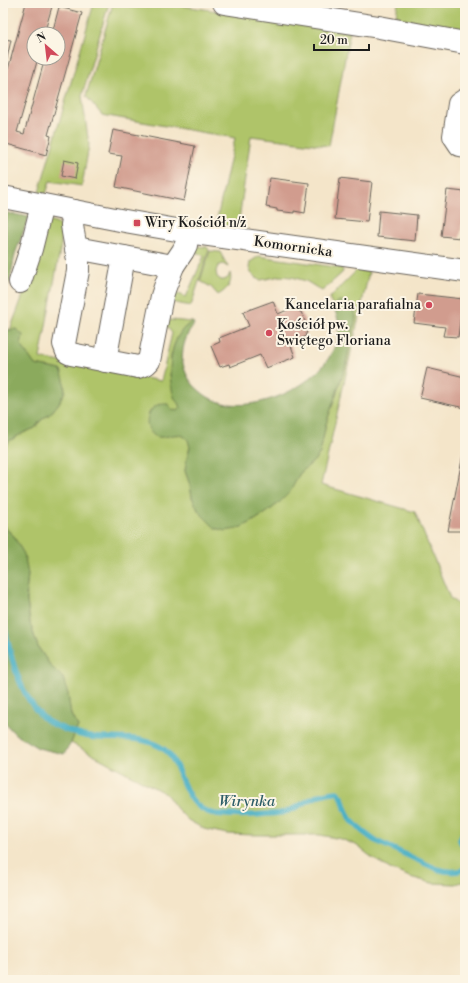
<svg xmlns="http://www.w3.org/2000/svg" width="468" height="983" font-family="'Libre Bodoni',serif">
  <rect width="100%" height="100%" fill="#fcf5e5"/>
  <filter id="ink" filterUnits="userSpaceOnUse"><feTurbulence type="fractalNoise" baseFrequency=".025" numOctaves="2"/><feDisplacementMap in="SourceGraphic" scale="8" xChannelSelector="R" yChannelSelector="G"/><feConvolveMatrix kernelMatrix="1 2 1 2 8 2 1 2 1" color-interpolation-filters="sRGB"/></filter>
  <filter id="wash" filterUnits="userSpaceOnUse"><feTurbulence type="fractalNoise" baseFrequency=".012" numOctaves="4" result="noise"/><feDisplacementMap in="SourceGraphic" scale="16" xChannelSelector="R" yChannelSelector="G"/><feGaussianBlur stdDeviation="0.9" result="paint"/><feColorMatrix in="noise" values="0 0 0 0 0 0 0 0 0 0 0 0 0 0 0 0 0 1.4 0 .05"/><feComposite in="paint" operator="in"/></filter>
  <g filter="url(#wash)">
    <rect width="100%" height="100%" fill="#f4e5c9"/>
    <g fill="#afc469" stroke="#667042">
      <polygon points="94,3 109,3 82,96 89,145 82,186 50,181 46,194 39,192"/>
      <polygon points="113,3 164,3 350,31 329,146 251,136 238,227 216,223 235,138 102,115 86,96"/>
      <polygon points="398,3 465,3 465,32 403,19 396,15"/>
      <path d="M46,221C65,224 62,228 61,245L40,358L161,381L172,333L166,326L167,321L171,320L192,322L184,328L174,345L171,356L170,375L176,400L181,407L178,411L172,410L159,404L152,409L148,415L164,437C175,434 178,432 188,439L190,447L187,458L185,471L190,485L192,497L199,512L207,519L250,523L266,513L279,503L295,481L300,473L314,461L320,453L326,424L345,368L356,317L334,305V308L329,298L357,270L369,272L321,485L415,512L450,598L465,610V881L456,884L432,883L410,877L390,869L374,859L356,845L341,839L320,835H254L227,834L204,829L188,820L178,810L166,794L71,743L78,726L71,715L63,678L50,665L38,647L30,623L26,594L28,574L13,535L3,526V448L9,441L23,433L35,428L40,421L51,413L59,403L65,391L61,370L35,365L10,330L31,274Z"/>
      <polygon points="196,246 207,247 209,250 191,306 175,303 171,299 172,291 186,297 204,256 193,251"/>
      <path d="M210,251L220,252L228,267L223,264L218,266L216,271L217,277L221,280H224L228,278L230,273C233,283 227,290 218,295L211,287L200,281Z"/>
      <polygon points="259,256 342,268 343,271 342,273 322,291 306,281 292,277 280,276 261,280 257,279 251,273 249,268 250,262"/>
    </g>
    <g fill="#8baa5d" stroke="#54633c">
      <polygon points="3,212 29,217 15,254 10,281 3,293"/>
      <path d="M339,301C351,301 354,306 356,317L345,368L326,424L320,453L314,461L300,473L290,492L279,503L266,513L250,523L237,529L225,531L215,528L199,512L192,497L190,485L185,471L187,458L190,447L188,440C186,438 183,435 180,435C172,433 163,440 155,436C145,430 145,416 153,408C158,404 162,404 168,404L172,410L178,411L181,407C179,405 177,402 175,399C167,380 168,343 185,327C187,325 190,324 192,322L194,323C193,328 190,330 188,334C184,342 181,354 183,363C185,374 191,384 200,391C235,424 314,391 332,352C337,342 341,330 338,320C337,315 334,310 334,305Z"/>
      <polygon points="3,328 10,330 16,329 23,335 21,345 35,365 61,370 64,379 65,391 59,403 51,413 40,421 35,428 23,433 9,441 3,448"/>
      <polygon points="3,526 13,535 24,554 28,574 26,594 30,623 38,647 50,665 63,678 68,694 71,715 78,726 71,743 64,754 38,748 15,734 3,721"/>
    </g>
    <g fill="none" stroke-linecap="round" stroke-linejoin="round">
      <g stroke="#45aec4" stroke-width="5.5">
        <path d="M3,620C10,654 19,698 47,721C53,725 62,728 69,731C79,735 90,738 101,738C123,739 147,736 165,750C171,754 174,762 177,768C185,788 191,810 215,814C233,816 249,816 267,814C272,814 279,814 285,812C304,806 315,792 337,792L342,797L345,808L350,819L362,831L374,840L437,869C447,872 456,873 465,869"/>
        <polyline points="465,830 462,835 460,840 465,850"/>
      </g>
    </g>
    <g id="blocks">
      <g fill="#d19c8e">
        <polygon points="26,3 53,3 44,34 34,34 34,58 38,58 17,132 24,134 45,58 58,58 58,34 52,34 59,7 82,13 48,135 51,136 46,155 3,143 3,88"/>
        <polygon points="3,39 11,40 4,72 3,71"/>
        <polygon points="113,130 195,146 184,201 116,187 122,156 108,154"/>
        <polygon points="64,160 78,163 75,179 61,176"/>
        <polygon points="270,178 309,183 305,213 294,211 294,213 277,211 277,209 266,207"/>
        <polygon points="340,178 372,182 367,222 335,219"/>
        <polygon points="447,190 465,192 465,224 462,224 460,238 441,236"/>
        <polygon points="379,211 417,215 415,241 377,237"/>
        <polygon points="418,294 463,299 458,337 443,336 445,327 414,323"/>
        <polygon points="273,301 278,314 292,308 301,312 308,328 305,337 290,343 295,357 266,368 260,355 230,367 229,364 220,367 211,346 220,342 219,338 249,326 243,312"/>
        <polygon points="427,368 465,377 465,408 420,398"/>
        <polygon points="464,449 465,531 448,531 461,465"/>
      </g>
    </g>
  </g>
  <g filter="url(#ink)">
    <use href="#blocks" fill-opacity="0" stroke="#686259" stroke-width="1"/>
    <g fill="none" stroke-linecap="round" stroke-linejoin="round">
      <defs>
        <g id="minor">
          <polyline points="224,3 379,27 465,43"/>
          <polyline points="465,100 459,104 454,136 460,145 465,146"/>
          <polyline points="3,197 125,221 188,232 465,271"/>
          <polyline points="74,211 72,225 73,232 78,260 78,271 64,344 67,352 71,354 138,367 146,364 149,361 162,296 165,287 173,266 183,251 186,245 188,232"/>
          <polyline points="76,248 173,266"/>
          <polyline points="20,282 31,249 42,205"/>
          <polyline points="105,361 124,257"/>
        </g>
      </defs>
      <use href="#minor" stroke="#686259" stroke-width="24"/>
      <use href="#minor" stroke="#fff" stroke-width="22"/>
    </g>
  </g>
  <g fill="#d1495b" stroke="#fcf5e5" stroke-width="1.5">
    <rect x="133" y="219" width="8" height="8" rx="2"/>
    <circle cx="429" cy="305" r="4"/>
    <circle cx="269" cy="333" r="4"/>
  </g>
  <g text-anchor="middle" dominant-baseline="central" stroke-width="4" stroke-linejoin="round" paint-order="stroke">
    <g font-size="14" fill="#1c1c1c" stroke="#fcf5e5" text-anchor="start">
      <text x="145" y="223">Wiry Kościół n/ż</text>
      <text x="421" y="305" text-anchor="end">Kancelaria parafialna</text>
      <text x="277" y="325">Kościół pw.<tspan x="277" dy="16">Świętego Floriana</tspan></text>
    </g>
    <g font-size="14" fill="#1c1c1c" stroke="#fcf5e5">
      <text transform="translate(293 247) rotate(8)">Komornicka</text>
    </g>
    <g font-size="15" font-style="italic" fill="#2e5e68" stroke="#fcf5e5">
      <text x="247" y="801">Wirynka</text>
    </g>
  </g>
  <rect width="468" height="983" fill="none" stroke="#fcf5e5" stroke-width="16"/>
  <g transform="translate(46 46) rotate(332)"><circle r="19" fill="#fcf5e5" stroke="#a29e95"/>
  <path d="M0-3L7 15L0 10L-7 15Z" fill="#d1495b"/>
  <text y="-6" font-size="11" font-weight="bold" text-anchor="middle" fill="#1c1c1c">N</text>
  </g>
  <path d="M314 44v6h55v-6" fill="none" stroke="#1c1c1c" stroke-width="2"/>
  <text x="320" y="44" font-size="12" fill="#1c1c1c" stroke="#fcf5e5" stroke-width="3" paint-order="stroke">20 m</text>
</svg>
